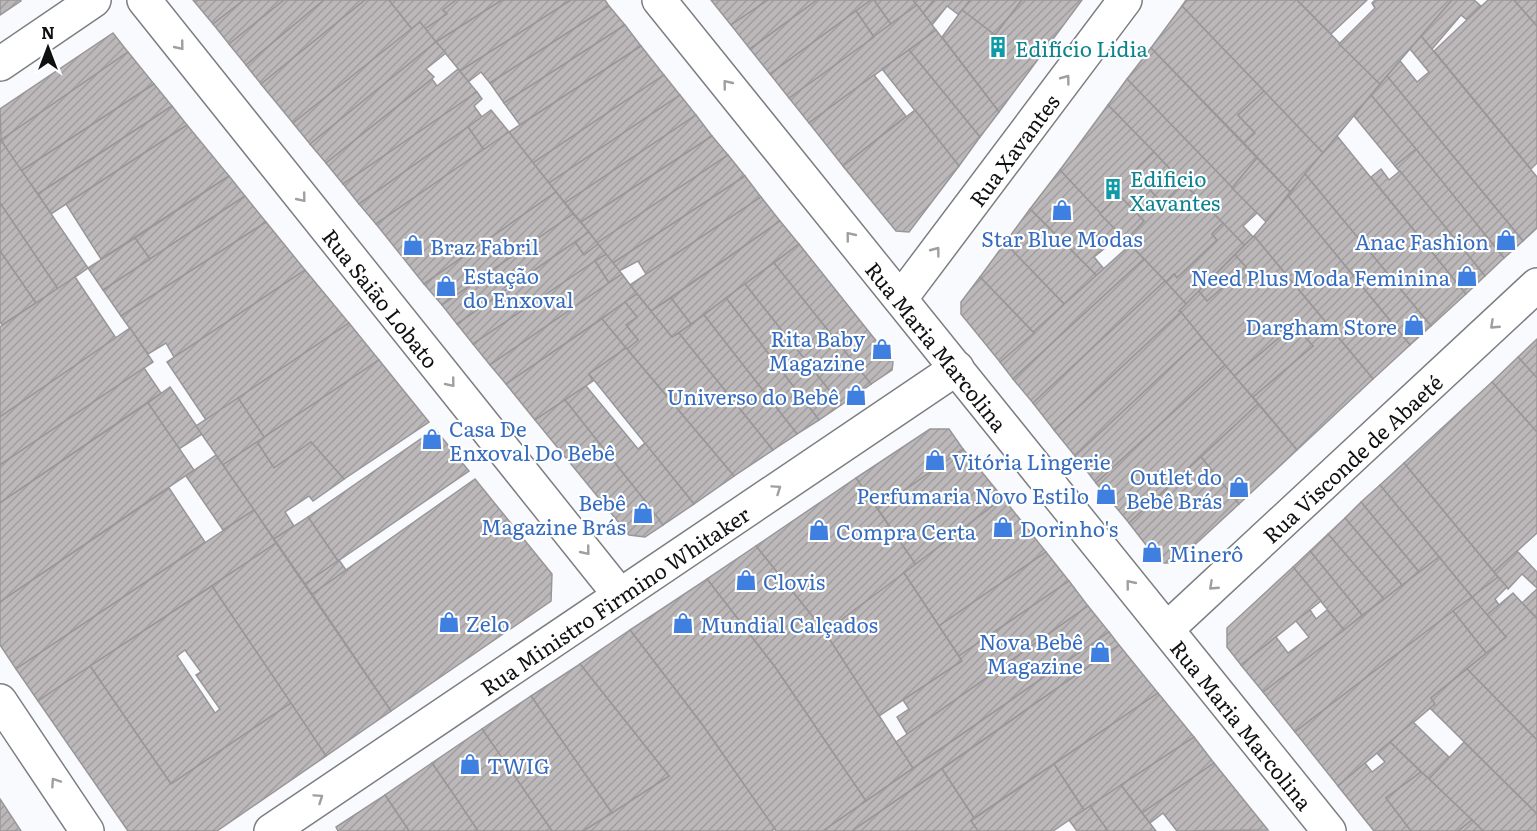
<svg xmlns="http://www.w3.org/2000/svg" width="1537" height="831" font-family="Literata,serif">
  <defs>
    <pattern id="building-hatch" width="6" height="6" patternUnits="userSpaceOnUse" patternTransform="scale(1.5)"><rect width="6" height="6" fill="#bcb8ba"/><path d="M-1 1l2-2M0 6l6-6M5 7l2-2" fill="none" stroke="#a09d9f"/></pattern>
  </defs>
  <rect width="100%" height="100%" fill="#f8fafe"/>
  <g fill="url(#building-hatch)" stroke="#999698" stroke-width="1.5" fill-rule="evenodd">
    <polygon points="0,0 20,0 21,1 0,15"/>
    <polygon points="193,0 244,0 213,24"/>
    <polygon points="244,0 284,0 229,44 213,24"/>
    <polygon points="284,0 324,0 246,65 229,44"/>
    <polygon points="324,0 365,0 261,84 246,65"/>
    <polygon points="365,0 389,0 412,29 293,123 261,84"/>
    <polygon points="389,0 456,0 443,10 447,14 425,29 420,22 412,29"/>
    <polygon points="456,0 502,0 436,42 425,29 447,14 443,10"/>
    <polygon points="502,0 571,0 460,71 436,42"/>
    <polygon points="571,0 605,0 609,6 490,83 481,72 468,82 460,71"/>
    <polygon points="711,0 768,0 731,25"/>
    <polygon points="768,0 817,0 750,49 731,25"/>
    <polygon points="817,0 871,0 770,74 750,49"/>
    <polygon points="871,0 874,0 891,24 874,37 856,11"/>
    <polygon points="874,0 913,0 917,5 891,24"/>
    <polygon points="913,0 934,0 923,13"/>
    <polygon points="934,0 970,0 959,15 947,6 932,25 923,13"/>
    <polygon points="970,0 1022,0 995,35 962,10"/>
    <polygon points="1022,0 1082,0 999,112 942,37 962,10 995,35"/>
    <polygon points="1186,0 1297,0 1380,84 1323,153 1182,6"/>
    <polygon points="1297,0 1367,0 1331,34"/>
    <polygon points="1375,0 1452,0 1380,84 1339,44 1375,8 1372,3"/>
    <polygon points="1452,0 1474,0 1481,6 1467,20 1461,15 1432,49 1421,36"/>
    <polygon points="1488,0 1514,0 1537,26 1537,163 1531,169 1434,51"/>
    <polygon points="1514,0 1537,0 1537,26"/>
    <polygon points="917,5 936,30 809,123 789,98"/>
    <polygon points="609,6 625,25 504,103 490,83"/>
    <polygon points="1182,6 1264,91 1238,115 1255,133 1244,143 1151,48"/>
    <polygon points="856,11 874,37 789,98 770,74"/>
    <polygon points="420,22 436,42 310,144 293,123"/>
    <polygon points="625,25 641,46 520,125 504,103"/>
    <polygon points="936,30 999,112 980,137 909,50"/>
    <polygon points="113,33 128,52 1,140 0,109"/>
    <polygon points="1421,36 1537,177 1537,228 1523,241 1387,76 1400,61 1417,82 1429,72 1410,49"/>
    <polygon points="436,42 446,53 426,69 434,77 326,163 310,144"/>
    <polygon points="641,46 664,75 533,163 509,132"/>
    <polygon points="1151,48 1257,158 1232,188 1127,79"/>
    <polygon points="909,50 980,137 959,166 882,69"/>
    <polygon points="128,52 154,84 21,171 1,140"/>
    <polygon points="458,69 477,92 343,184 326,163 432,79 437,86"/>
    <polygon points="664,75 680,95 549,183 533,163"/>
    <polygon points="874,75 906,116 843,166 809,123"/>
    <polygon points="1387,76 1523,241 1504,258 1371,95"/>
    <polygon points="1127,79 1257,213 1243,226 1253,237 1244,245 1108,105"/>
    <polygon points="154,84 172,106 38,194 21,171"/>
    <polygon points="1264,91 1323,153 1290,192 1244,143 1255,133 1238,115"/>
    <polygon points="477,92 482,99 474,106 482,117 359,204 343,184"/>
    <polygon points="680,95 696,115 565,203 549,183"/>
    <polygon points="1371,95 1416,149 1395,166 1354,116"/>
    <polygon points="1108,105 1154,152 1133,173 1163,203 1183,183 1223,223 1212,234 1217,240 1177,278 1174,274 1166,282 1126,240 1144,221 1119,195 1100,214 1060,170"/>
    <polygon points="172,106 187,125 51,214 38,194"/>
    <polygon points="491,110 509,132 484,150 468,127"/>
    <polygon points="915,110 959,166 909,232 896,231 843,166"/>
    <polygon points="696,115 712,136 581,222 565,203"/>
    <polygon points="187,125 229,176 101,259 66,204"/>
    <polygon points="468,127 484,150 376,224 359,204"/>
    <polygon points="509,132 556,192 424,284 376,224"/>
    <polygon points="712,136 728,155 597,243 581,222"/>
    <polygon points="1337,136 1466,294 1431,326 1305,174"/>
    <polygon points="0,139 88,268 58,289 0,203"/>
    <polygon points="1416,149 1504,258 1485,276 1395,166"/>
    <polygon points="1154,152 1183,183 1163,203 1133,173"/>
    <polygon points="728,155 745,176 613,263 598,244 597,243"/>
    <polygon points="1257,158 1290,192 1266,222 1232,188"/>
    <polygon points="1381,169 1389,180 1400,171 1485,276 1466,294 1371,177"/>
    <polygon points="1060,170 1121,235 1094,257 1104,269 1097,276 1030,209"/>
    <polygon points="1305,174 1431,326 1410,345 1288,196"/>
    <polygon points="229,176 245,196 150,259 135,238"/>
    <polygon points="745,176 761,197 646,274 638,261 619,271 613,263"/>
    <polygon points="556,192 573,214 442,305 424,284"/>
    <polygon points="1119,195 1144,221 1126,240 1100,214"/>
    <polygon points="245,196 266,222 121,316 103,290"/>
    <polygon points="1288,196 1410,345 1373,379 1254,236"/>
    <polygon points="761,197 780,221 651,311 630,285"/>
    <polygon points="0,203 58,289 36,303 0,251"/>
    <polygon points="1030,209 1097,276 1064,304 1005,243"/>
    <polygon points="573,214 589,232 457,324 442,305"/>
    <polygon points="780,221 799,244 691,324 671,298"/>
    <polygon points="266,222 305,270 174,357 166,343 148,354 121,316"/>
    <polygon points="1223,223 1244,245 1186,304 1166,282 1174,274 1177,278 1217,240 1212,234"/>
    <polygon points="589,232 598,244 584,255 575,242"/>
    <polygon points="1254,236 1373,379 1297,450 1253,397 1313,346 1294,325 1234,376 1179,311 1199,291 1207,301 1246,267 1235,255"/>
    <polygon points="135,238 150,259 103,290 88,268"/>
    <polygon points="575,242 584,255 598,244 606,254 473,344 457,324"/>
    <polygon points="1005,243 1064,304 1034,333 980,277"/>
    <polygon points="799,244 893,362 892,370 871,384 774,263"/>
    <polygon points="1130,245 1144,259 1013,379 1000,362"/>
    <polygon points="0,251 36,303 2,325 0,322"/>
    <polygon points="606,254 622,274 609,283 595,261"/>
    <polygon points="1235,255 1246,267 1207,301 1199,291"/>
    <polygon points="1144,259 1165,281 1033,403 1013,379"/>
    <polygon points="595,261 609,283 490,365 473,344"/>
    <polygon points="774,263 871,384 841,405 745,284"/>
    <polygon points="305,270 349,323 206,420 167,362"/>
    <polygon points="622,274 637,294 506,384 490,365"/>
    <polygon points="75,277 116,338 0,417 0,327"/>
    <polygon points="980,277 1034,333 1000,362 961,314 961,302"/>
    <polygon points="1165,281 1186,304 1179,311 1181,312 1054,430 1033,403"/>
    <polygon points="745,284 841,405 819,420 726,298"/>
    <polygon points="637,294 672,337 679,333 773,450 734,476 627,349 638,340 626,325 637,317 625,302"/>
    <polygon points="671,298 691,324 672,337 651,311"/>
    <polygon points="726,298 819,420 797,434 704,315"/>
    <polygon points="625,302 637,317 626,325 638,340 627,349 602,319"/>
    <polygon points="1181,312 1202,338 1075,456 1054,430"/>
    <polygon points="704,315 797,434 773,450 679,333"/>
    <polygon points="602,319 626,348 589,374 593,381 535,420 506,384"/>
    <polygon points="349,323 379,360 264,437 238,398"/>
    <polygon points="1294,325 1313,346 1253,397 1234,376"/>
    <polygon points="130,328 153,362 0,465 0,417"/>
    <polygon points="1202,338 1225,365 1096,483 1075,456"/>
    <polygon points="1537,339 1537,378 1518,357"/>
    <polygon points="626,348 734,476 694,504 589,374"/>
    <polygon points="1518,357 1537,378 1537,432 1492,382"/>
    <polygon points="379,360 429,422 344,479 311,442 274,468 257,442"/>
    <polygon points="1225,365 1258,404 1129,523 1096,483"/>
    <polygon points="144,368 161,393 0,503 0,465"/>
    <polygon points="1492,382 1537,432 1537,533 1494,572 1404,463"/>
    <polygon points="586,386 638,449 645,443 694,504 663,525 565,400"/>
    <polygon points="170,387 202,434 179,449 148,403"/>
    <polygon points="238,398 264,437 223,465 196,426"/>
    <polygon points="565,400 646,502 663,525 645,537 629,535 535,420"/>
    <polygon points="148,403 194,470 0,602 0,503"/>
    <polygon points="1258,404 1297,450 1239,504 1201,457"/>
    <polygon points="435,429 469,471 338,561 308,517"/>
    <polygon points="930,429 949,429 963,449 878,509 856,478"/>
    <polygon points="257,442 274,468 311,442 344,479 313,501 309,496 285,512 294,526 274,539 223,465"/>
    <polygon points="963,449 1003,498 916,565 878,509"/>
    <polygon points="216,455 254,510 223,530 186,476"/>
    <polygon points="1201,457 1239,504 1175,563 1160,563 1129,523"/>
    <polygon points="1404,463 1498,577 1472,597 1380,485"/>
    <polygon points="856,478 916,565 825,632 756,546"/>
    <polygon points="475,479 552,574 551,601 391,711 312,594"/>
    <polygon points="1380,485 1439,557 1419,572 1361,502"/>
    <polygon points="169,488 205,542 16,669 0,645 0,602"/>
    <polygon points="1003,498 1046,552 939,626 904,573"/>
    <polygon points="1361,502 1419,572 1402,585 1345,518"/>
    <polygon points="254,510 276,543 38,701 16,669"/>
    <polygon points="308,517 338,561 305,584 274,539"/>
    <polygon points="1345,518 1402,585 1384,599 1328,534"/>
    <polygon points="1328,534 1384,599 1362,615 1310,551"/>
    <polygon points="276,543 391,711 326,756 212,586"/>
    <polygon points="756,546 825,632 913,768 866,801 775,667 707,579"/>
    <polygon points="1310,551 1362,615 1344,630 1293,567"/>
    <polygon points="1517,551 1537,572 1537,588 1522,574 1508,589 1494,572"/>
    <polygon points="1046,552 1069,581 959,656 939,626"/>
    <polygon points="1439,557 1472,597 1295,732 1263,692"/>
    <polygon points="339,560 346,570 312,594 305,584"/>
    <polygon points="1293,567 1321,601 1241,665 1227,647 1227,628"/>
    <polygon points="904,573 962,661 879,716 825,632"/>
    <polygon points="1498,577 1507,587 1495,599 1499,605 1487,615 1472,597"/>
    <polygon points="707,579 775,667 866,801 823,831 776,831 704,727 630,630"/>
    <polygon points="1069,581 1088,606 907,734 897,717 909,709 903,700 962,661 959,656"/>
    <path d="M212,586L291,703L171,784L90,666ZM185,650L201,672L196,675L220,709L215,713L177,656Z"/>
    <polygon points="1537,589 1537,618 1522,603"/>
    <polygon points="1513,593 1537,619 1537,740 1467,669 1506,637 1487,615"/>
    <polygon points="1472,597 1506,637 1486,653 1453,611"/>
    <polygon points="1088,606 1109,632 913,768 896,742"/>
    <polygon points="1310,610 1316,619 1327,610 1344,630 1263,692 1241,665 1276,637 1288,653 1309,637 1296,621"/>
    <polygon points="1453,611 1486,653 1431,698 1435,704 1338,786 1295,732"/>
    <polygon points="630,630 704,727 775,829 771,831 583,831 669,776 580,664"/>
    <polygon points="1109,632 1119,645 852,831 823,831"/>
    <polygon points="1119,645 1158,693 974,818 942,769"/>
    <polygon points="580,664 669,776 612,813 531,696"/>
    <polygon points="90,666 171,784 291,703 326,756 217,831 128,831 38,701"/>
    <polygon points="1467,669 1537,740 1537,814 1430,708 1435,704 1431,698"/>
    <polygon points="1158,693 1194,737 1084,810 1054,764"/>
    <polygon points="531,696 612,813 583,831 552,831 482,729"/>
    <polygon points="1413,722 1450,758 1429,779 1390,742"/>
    <polygon points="482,729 507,765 552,831 478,831 432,763"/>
    <polygon points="1194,737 1214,763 1142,813 1121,785"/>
    <polygon points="1390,742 1421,772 1386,798 1411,831 1374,831 1338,786 1365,763 1372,772 1385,762 1377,753"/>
    <polygon points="1464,742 1537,814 1537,831 1483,831 1429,779"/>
    <polygon points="432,763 456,798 478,831 409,831 385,795"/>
    <polygon points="1214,763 1268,830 1177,831 1163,813 1150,823 1142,813"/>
    <polygon points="1054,764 1084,810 1053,831 978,831 971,821"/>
    <polygon points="942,769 974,818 971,821 978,831 852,831"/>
    <polygon points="1421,772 1429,779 1472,820 1458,831 1411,831 1386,798"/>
    <polygon points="1121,785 1142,813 1156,831 1108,831 1090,806"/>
    <polygon points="385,795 409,831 338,831 336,827"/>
    <polygon points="0,799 21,831 0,831"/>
    <polygon points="1090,806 1108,831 1077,831 1069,820"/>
    <polygon points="1472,820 1483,831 1458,831"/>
  </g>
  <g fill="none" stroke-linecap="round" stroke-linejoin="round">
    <defs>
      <g id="minor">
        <path id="s1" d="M144,0L619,594"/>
        <polyline points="0,64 94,0"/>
        <path id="s2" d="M901,298L1125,0"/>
        <path id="s3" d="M1167,629L1537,285"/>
        <polyline points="0,701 87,831"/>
        <path id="s4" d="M271,831L957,368"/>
      </g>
      <g id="major">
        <path id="s5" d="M659,0L1329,831"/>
      </g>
    </defs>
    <use href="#minor" stroke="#7c7e81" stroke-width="36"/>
    <use href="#major" stroke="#7c7e81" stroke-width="36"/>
    <use href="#minor" stroke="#fff" stroke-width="33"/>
    <use href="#major" stroke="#fff" stroke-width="33"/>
  </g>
  <defs><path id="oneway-chevron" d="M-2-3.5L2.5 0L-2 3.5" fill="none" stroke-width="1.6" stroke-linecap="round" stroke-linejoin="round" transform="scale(1.5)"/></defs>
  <g stroke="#9f9fa0">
    <use href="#oneway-chevron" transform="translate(180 46) rotate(51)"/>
    <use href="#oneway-chevron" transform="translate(1066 79) rotate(-53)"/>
    <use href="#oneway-chevron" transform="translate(727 84) rotate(-129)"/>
    <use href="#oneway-chevron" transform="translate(302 198) rotate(51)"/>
    <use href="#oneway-chevron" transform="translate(850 236) rotate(-129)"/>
    <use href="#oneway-chevron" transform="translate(936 251) rotate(-53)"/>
    <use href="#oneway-chevron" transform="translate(1494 325) rotate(137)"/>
    <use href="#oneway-chevron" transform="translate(451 383) rotate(51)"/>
    <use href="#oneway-chevron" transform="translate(777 489) rotate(-34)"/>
    <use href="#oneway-chevron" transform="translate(586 551) rotate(51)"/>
    <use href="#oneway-chevron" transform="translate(1130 584) rotate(-129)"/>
    <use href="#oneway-chevron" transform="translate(1213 586) rotate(137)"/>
    <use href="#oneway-chevron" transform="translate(55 782) rotate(-124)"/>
    <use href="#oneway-chevron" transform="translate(319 798) rotate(-34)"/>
  </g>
  <defs>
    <symbol id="building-bare" viewBox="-9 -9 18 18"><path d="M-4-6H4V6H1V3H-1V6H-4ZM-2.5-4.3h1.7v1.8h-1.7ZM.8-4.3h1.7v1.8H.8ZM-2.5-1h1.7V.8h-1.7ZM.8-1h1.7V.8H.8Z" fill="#0f9aa8" stroke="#fff" stroke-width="2.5" paint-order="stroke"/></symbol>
    <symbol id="shop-bare" viewBox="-9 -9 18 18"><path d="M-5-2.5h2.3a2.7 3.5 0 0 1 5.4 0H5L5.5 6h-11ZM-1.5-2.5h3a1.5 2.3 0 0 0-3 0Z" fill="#3f7fe0" stroke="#fff" stroke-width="2.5" paint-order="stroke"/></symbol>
  </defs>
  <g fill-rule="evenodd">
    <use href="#building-bare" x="983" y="32" width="30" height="30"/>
    <use href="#building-bare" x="1098" y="174" width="30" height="30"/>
    <use href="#shop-bare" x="1047" y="195" width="30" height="30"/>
    <use href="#shop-bare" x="1491" y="225" width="30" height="30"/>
    <use href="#shop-bare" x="398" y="230" width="30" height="30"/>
    <use href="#shop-bare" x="1452" y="261" width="30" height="30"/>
    <use href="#shop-bare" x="431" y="271" width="30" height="30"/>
    <use href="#shop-bare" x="1399" y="310" width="30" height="30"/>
    <use href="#shop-bare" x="867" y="334" width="30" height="30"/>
    <use href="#shop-bare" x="841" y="380" width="30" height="30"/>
    <use href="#shop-bare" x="417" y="424" width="30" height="30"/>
    <use href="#shop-bare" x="920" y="445" width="30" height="30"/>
    <use href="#shop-bare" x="1224" y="472" width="30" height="30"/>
    <use href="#shop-bare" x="1091" y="479" width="30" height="30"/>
    <use href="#shop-bare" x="628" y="498" width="30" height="30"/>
    <use href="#shop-bare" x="988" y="512" width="30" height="30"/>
    <use href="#shop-bare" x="804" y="515" width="30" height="30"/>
    <use href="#shop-bare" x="1137" y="537" width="30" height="30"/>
    <use href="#shop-bare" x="731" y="565" width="30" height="30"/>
    <use href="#shop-bare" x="434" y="607" width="30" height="30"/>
    <use href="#shop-bare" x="668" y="608" width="30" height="30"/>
    <use href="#shop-bare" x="1085" y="637" width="30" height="30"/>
    <use href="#shop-bare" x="455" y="749" width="30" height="30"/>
  </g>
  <g text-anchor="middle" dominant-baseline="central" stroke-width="4.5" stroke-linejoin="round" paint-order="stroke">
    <g font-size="21" fill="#0d838f" stroke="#fff" text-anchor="start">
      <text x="1015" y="47">Edifício Lidia</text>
      <text x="1130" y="177">Edificio<tspan x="1130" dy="24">Xavantes</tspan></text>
    </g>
    <g font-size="21" fill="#0f1011" stroke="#fff">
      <text stroke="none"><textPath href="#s2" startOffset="186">Rua Xavantes</textPath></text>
      <text stroke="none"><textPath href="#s1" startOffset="381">Rua Saião Lobato</textPath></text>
      <text stroke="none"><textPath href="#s5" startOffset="444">Rua Maria Marcolina</textPath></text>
      <text stroke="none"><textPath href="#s3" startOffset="252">Rua Visconde de Abaeté</textPath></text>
      <text stroke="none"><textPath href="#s4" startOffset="414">Rua Ministro Firmino Whitaker</textPath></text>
      <text stroke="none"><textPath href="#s5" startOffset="930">Rua Maria Marcolina</textPath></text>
    </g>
    <g font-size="21" fill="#366cbe" stroke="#fff" text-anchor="start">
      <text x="1062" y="237" text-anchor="middle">Star Blue Modas</text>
      <text x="1489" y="240" text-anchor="end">Anac Fashion</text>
      <text x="430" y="245">Braz Fabril</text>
      <text x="463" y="274">Estação<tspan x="463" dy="24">do Enxoval</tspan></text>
      <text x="1450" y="276" text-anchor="end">Need Plus Moda Feminina</text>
      <text x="1397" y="325" text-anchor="end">Dargham Store</text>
      <text x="865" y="337" text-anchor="end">Rita Baby<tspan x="865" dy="24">Magazine</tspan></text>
      <text x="839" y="395" text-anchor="end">Universo do Bebê</text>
      <text x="449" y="427">Casa De<tspan x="449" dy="24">Enxoval Do Bebê</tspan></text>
      <text x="952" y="460">Vitória Lingerie</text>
      <text x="1222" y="475" text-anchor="end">Outlet do<tspan x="1222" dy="24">Bebê Brás</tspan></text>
      <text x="1089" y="494" text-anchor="end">Perfumaria Novo Estilo</text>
      <text x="626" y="501" text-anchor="end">Bebê<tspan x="626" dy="24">Magazine Brás</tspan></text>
      <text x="1020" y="527">Dorinho's</text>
      <text x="836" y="530">Compra Certa</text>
      <text x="1169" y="552">Minerô</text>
      <text x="763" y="580">Clovis</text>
      <text x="466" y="622">Zelo</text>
      <text x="700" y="623">Mundial Calçados</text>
      <text x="1083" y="640" text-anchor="end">Nova Bebê<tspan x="1083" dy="24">Magazine</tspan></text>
      <text x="487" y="764">TWIG</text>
    </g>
  </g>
  <g transform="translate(48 48)" stroke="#ffffff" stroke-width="4.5" paint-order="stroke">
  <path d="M0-4.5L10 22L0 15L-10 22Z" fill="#0f1011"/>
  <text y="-9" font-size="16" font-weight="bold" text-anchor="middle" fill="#0f1011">N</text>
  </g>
</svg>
